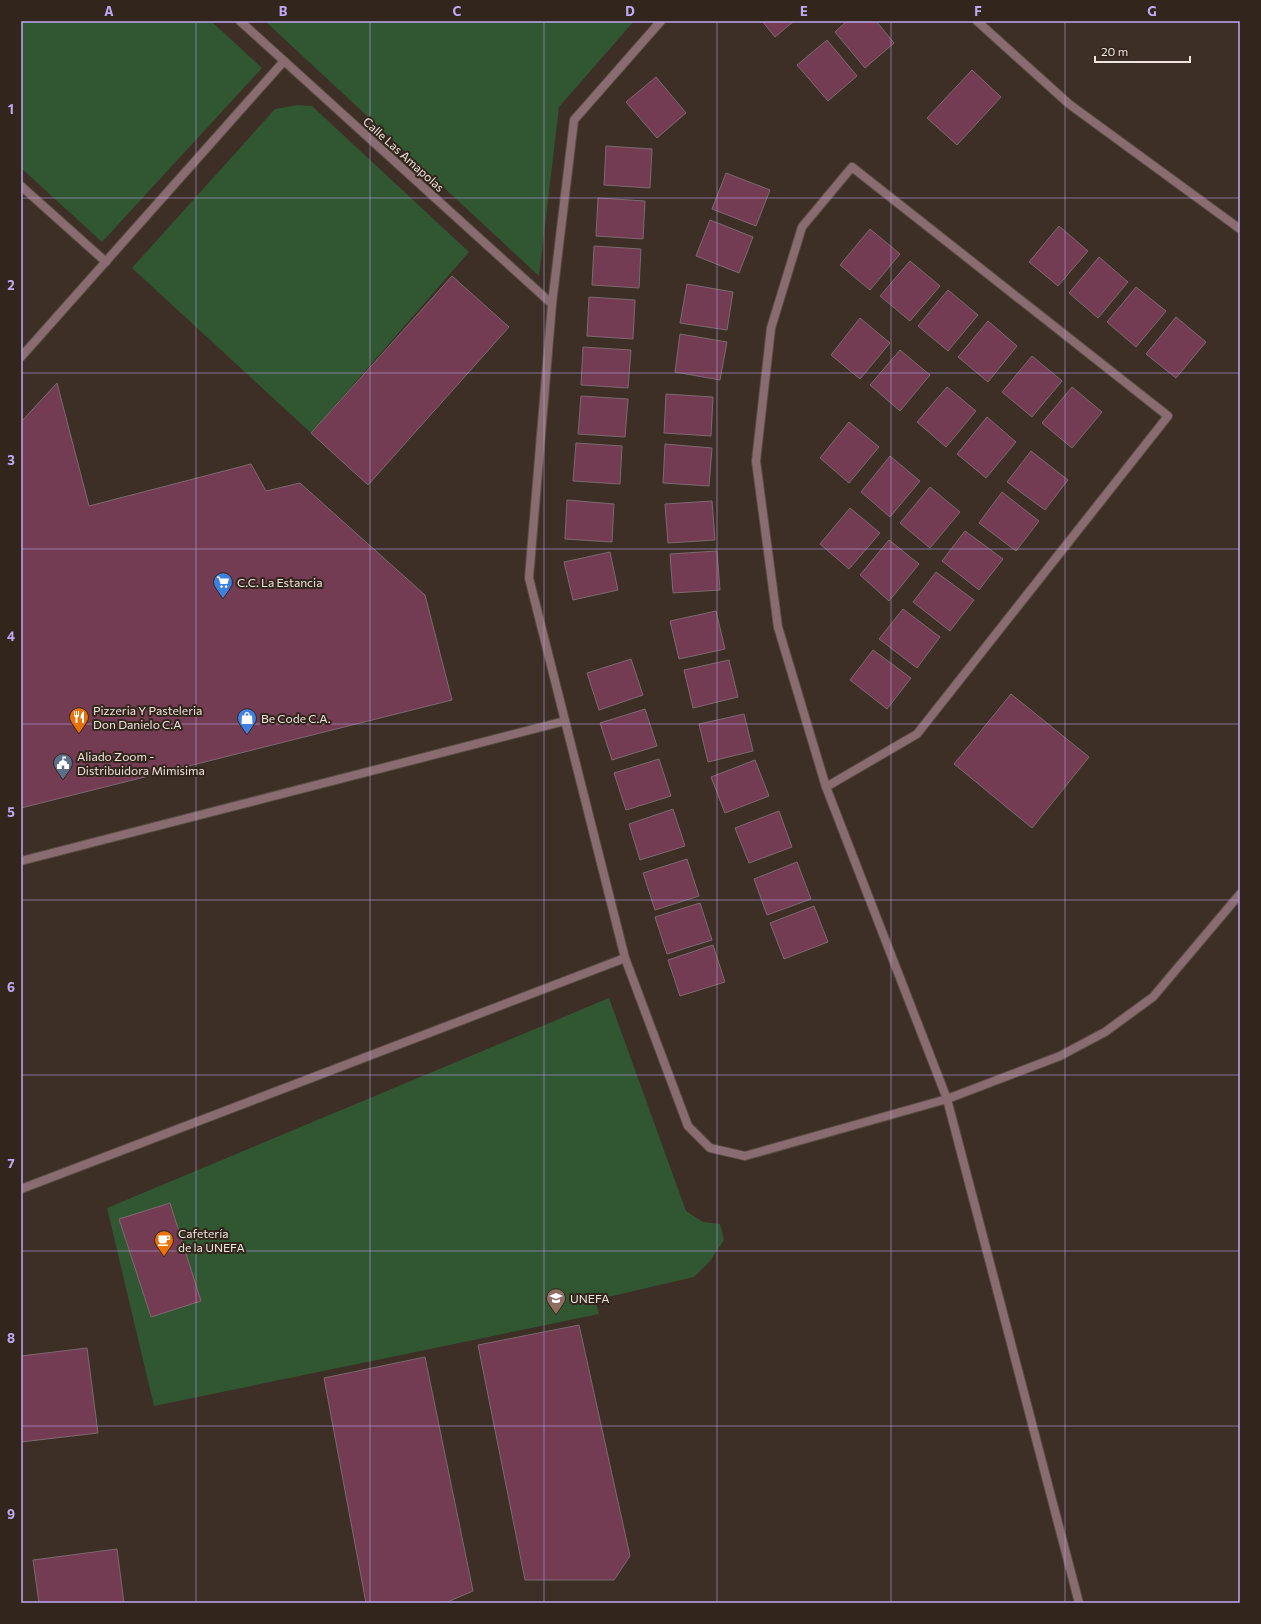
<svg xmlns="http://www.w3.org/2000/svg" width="1261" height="1624" font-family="Commissioner,sans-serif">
  <rect width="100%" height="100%" fill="#3d2f25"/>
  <g fill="#305732">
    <polygon points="21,21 211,21 262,68 102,242 21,168"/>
    <polygon points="265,21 634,21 559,107 539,276"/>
    <polygon points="298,105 312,106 469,252 311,433 132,268 275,109"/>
    <polygon points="609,998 686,1211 703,1222 720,1224 724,1240 710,1261 694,1277 595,1300 599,1314 154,1406 107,1208"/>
  </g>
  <g fill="#733c52" stroke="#7d6970">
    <polygon points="762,21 794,21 775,37"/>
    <polygon points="847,21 876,21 894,43 865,68 835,32"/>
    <polygon points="827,40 857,76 828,101 797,65"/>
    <polygon points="972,70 1001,97 957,145 927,118"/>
    <polygon points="656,77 686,113 657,138 626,102"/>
    <polygon points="606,146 652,149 650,188 604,185"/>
    <polygon points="726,173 770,190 756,226 712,209"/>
    <polygon points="598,198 645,201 643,239 596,236"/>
    <polygon points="710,220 753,237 739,273 696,256"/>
    <polygon points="1059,226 1088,251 1058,286 1029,262"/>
    <polygon points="870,229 900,254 870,290 840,265"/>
    <polygon points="594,246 641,249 639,288 592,285"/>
    <polygon points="1099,257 1128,282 1098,318 1069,293"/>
    <polygon points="910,261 940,286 910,321 880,296"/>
    <polygon points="452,276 509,327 368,485 311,433"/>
    <polygon points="687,284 733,292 727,330 680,323"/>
    <polygon points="1136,287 1166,311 1136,347 1107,322"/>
    <polygon points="948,290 978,315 948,351 918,326"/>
    <polygon points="589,297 635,300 633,339 587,336"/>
    <polygon points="1176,317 1206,342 1176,378 1146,354"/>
    <polygon points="860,318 890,343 860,379 831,355"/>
    <polygon points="988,321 1017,346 988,382 958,357"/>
    <polygon points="680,334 727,342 720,380 675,372"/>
    <polygon points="583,347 631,350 628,388 581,385"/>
    <polygon points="900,350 930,375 900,411 870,385"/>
    <polygon points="1032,356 1062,381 1032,417 1002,392"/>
    <polygon points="57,383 89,506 251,464 266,491 300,483 425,595 452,700 21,808 21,422"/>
    <polygon points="947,387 976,411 946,447 917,422"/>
    <polygon points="1072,387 1102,412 1072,448 1042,423"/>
    <polygon points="666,394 713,397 711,436 664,433"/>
    <polygon points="581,396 628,399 625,437 578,434"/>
    <polygon points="987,417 1016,442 986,478 957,454"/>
    <polygon points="849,422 879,447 849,483 820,458"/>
    <polygon points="576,443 622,446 620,484 573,481"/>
    <polygon points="665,444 712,448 709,486 663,483"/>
    <polygon points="1031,451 1068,480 1045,510 1007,482"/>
    <polygon points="890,456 920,481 890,517 861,492"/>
    <polygon points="930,487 960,512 930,548 900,523"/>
    <polygon points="1002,492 1039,521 1016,551 979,523"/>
    <polygon points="567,500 614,504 612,542 565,539"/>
    <polygon points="712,501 715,540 668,543 665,504"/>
    <polygon points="850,508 880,533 849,569 820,544"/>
    <polygon points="965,531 1003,559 979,590 942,561"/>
    <polygon points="889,540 919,564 889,601 860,575"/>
    <polygon points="717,551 720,590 673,593 670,554"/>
    <polygon points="610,552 618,590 573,600 564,562"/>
    <polygon points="936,572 974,600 950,631 913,602"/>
    <polygon points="903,609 940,637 917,668 879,639"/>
    <polygon points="716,611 725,649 679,659 670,621"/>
    <polygon points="873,650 911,678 887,709 850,680"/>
    <polygon points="631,659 643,695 599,710 587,673"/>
    <polygon points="729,660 738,697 693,708 684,670"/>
    <polygon points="1011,694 1089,757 1032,828 954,764"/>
    <polygon points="645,709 657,746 612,760 600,723"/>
    <polygon points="744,714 753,751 708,762 699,724"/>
    <polygon points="659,759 671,796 626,810 614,773"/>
    <polygon points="755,760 769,796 725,813 711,777"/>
    <polygon points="673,809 685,846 640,860 629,824"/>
    <polygon points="779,811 792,847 749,863 735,828"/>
    <polygon points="687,859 699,896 655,910 643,873"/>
    <polygon points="797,862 811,899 767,915 754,879"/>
    <polygon points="700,903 712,940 667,954 655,917"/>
    <polygon points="814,906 828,942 784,959 770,923"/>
    <polygon points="713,945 725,982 680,996 668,960"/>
    <polygon points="170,1203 201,1301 151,1317 119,1219"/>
    <polygon points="579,1325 630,1556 614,1580 525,1580 478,1345"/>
    <polygon points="87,1348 98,1433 21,1442 21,1356"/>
    <polygon points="425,1357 473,1591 445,1603 366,1603 324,1378"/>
    <polygon points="117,1549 124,1603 39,1603 33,1560"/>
  </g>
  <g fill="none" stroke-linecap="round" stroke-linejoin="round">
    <defs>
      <g id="minor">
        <polyline points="240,21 552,304"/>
        <polyline points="661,21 574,120 552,304 529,578 625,958 688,1126 710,1148 745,1156 947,1099 1060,1056 1105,1032 1153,997 1240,894"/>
        <polyline points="977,21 1069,104 1240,229"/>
        <polyline points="21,186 106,262"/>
        <polyline points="21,357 284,61"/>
        <polyline points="826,787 917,734 1168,416 852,167 802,227 771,328 756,461 778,627 826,787 947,1099 1079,1603"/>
        <polyline points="21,861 565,721"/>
        <polyline points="21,1189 625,958"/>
      </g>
    </defs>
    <use href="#minor" stroke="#594c43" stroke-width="10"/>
    <use href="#minor" stroke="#896c70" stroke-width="8"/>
  </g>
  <path fill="none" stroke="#bfa8f4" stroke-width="1" stroke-opacity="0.55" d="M196,21V1603M370,21V1603M544,21V1603M717,21V1603M891,21V1603M1065,21V1603M21,198H1240M21,373H1240M21,549H1240M21,724H1240M21,900H1240M21,1075H1240M21,1251H1240M21,1426H1240"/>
  <defs>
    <symbol id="supermarket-pin" viewBox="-11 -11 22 30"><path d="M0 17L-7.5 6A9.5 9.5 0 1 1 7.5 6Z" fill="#3f7fe0" stroke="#32251b"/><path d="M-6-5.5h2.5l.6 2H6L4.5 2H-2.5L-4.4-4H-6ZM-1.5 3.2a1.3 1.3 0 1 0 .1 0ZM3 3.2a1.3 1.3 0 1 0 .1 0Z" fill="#fff"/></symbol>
    <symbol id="restaurant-pin" viewBox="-11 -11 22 30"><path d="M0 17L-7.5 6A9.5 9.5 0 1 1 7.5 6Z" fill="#e8710a" stroke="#32251b"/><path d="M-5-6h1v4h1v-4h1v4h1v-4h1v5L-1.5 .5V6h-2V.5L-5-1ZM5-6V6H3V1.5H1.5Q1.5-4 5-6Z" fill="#fff"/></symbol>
    <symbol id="shop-pin" viewBox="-11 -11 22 30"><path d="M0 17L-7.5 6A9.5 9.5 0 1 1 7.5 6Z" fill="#3f7fe0" stroke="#32251b"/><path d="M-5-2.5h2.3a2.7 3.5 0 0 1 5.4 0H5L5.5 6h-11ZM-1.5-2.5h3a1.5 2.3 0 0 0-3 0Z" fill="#fff"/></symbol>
    <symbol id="civic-pin" viewBox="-11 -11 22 30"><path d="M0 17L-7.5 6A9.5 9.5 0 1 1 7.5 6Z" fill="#5c6f8a" stroke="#32251b"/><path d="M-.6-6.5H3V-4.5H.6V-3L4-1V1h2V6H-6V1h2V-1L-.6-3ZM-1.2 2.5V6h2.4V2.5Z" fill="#fff"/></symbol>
    <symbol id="cafe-pin" viewBox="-11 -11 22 30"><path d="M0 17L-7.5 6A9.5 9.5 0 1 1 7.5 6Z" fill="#e8710a" stroke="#32251b"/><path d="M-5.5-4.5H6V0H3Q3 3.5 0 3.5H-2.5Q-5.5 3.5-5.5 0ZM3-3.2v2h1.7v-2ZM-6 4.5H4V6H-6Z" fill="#fff"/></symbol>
    <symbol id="university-pin" viewBox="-11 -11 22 30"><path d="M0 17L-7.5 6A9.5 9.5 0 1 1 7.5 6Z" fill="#8d6e63" stroke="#32251b"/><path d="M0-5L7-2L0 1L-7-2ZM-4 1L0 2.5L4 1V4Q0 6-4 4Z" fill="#fff"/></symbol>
  </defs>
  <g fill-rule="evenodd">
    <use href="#supermarket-pin" x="212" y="571" width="22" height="30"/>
    <use href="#restaurant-pin" x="68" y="706" width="22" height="30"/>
    <use href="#shop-pin" x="236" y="707" width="22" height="30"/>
    <use href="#civic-pin" x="52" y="752" width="22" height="30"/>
    <use href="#cafe-pin" x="153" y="1229" width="22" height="30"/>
    <use href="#university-pin" x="545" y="1287" width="22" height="30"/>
  </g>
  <g text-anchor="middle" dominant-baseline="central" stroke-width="4" stroke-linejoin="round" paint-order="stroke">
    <g font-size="12" fill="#eee5df" stroke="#32251b">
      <text transform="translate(404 154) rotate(42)">Calle Las Amapolas</text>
    </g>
    <g font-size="12" fill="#eee5df" stroke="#32251b" text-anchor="start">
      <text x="237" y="582">C.C. La Estancia</text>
      <text x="93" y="710">Pizzeria Y Pasteleria<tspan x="93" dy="14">Don Danielo C.A</tspan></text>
      <text x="261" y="718">Be Code C.A.</text>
      <text x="77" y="756">Aliado Zoom -<tspan x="77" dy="14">Distribuidora Mimisima</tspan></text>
      <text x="178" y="1233">Cafetería<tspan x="178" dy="14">de la UNEFA</tspan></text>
      <text x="570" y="1298">UNEFA</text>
    </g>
  </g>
  <rect width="1261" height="1624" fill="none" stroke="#32251b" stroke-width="44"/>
  <path d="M1095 56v6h95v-6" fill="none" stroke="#eee5df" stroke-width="2"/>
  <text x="1101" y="56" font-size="12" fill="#eee5df" stroke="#32251b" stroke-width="3" paint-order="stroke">20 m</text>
  <rect x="22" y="22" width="1217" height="1580" fill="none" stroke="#bfa8f4" stroke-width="1.5"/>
  <g font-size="13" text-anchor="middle" font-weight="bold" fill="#bfa8f4">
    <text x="109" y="16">A</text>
    <text x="283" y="16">B</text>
    <text x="457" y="16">C</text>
    <text x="630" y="16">D</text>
    <text x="804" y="16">E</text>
    <text x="978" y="16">F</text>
    <text x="1152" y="16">G</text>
    <text x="11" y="114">1</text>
    <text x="11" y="290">2</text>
    <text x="11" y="465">3</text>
    <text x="11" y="641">4</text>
    <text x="11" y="817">5</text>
    <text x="11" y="992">6</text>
    <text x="11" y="1168">7</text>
    <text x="11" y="1343">8</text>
    <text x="11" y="1519">9</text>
  </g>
</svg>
